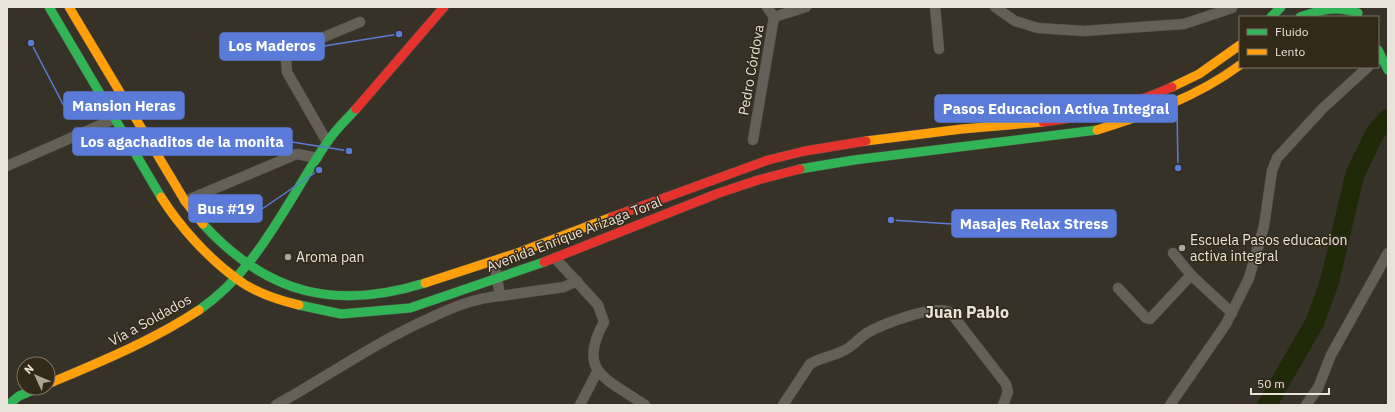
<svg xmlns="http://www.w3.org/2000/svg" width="1395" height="412" font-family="'IBM Plex Sans',sans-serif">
  <rect width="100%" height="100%" fill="#373228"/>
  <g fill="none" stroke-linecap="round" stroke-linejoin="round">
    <polyline stroke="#202a08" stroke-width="19" points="1267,405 1315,322 1330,280 1355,174 1375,133 1388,118"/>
    <defs>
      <g id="street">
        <polyline points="935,7 939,49"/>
        <polyline points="995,7 1015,21 1038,28 1084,31 1184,24 1232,8"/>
        <polyline points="774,17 806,7"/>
        <polyline points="753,140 774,17 767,7"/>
        <polyline points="327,142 287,72 286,60 293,50 360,22"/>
        <polyline points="7,166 114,119"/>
        <polyline points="185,201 297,154 317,158"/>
        <polyline points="1173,253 1191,275 1232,313"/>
        <path d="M555,258L598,305L604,322C576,372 607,379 645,405"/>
        <polyline points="1118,288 1146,318 1150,319 1191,275"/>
        <polyline points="500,296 564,287 577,281"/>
        <path d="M276,405C328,376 376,342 430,318C453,307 475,298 500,296L496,272"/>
        <polyline points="580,405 597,372"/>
        <path d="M783,405L810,364C821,357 834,356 845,350C853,346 859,338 867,333C881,325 938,302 951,313L1006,384L1008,392L1003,405"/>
        <polyline points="1170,405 1226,324 1249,278 1264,226 1272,171 1277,158 1323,108 1368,67"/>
        <polyline points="1306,405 1318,388 1331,355 1388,253"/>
      </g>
      <g id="fast">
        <polyline points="49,7 161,197"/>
        <polyline points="1271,17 1281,7"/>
        <path d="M1300,17C1320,10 1337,5 1358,13"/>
        <polyline points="1378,50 1388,70"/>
        <polyline points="800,169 854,160 1097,130"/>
        <path d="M203,224C267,294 335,311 425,283"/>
        <polyline points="299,305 341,314 410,308 544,262"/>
        <path d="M199,310C258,270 287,201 326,144C334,131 346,120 356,109"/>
        <polyline points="8,405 19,396 38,388"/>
      </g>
      <g id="slow">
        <polyline points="69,7 185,201 203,224"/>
        <polyline points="1172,87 1199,74 1240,45"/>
        <path d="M1097,130C1148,114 1197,97 1240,65"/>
        <polyline points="866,141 962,129 1043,122"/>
        <path d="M161,197C180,227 208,258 237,279C254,292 278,300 299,305"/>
        <polyline points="425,283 520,252 612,217"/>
        <path d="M48,384C100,362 152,341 199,310"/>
      </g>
      <g id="jam">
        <polyline points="356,109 444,7"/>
        <path d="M1043,122C1088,117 1131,105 1172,87"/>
        <polyline points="612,217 768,160 805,151 866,141"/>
        <polyline points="544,262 719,193 758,180 800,169"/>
      </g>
    </defs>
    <use href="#street" stroke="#524e46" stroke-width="11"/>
    <use href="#fast" stroke="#524e46" stroke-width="10"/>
    <use href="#slow" stroke="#524e46" stroke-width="10"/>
    <use href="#jam" stroke="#524e46" stroke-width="10"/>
    <use href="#street" stroke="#646058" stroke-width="10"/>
    <use href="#fast" stroke="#30b455" stroke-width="9"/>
    <use href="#slow" stroke="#ff9f0a" stroke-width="9"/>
    <use href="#jam" stroke="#e5322d" stroke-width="9"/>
  </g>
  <g fill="#aba59b" stroke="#322919" stroke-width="1.5">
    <circle cx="1182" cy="248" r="4"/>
    <circle cx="288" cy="257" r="4"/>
  </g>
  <g text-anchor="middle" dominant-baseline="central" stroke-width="3" stroke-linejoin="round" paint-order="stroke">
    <g font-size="14" fill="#e9e3d9" stroke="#322919">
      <text transform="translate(751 70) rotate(-80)">Pedro Córdova</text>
      <text transform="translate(574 234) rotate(-21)">Avenida Enrique Arízaga Toral</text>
      <text transform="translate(150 320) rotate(-29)">Vía a Soldados</text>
    </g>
    <g font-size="14" fill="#e9e3d9" stroke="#322919" text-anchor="start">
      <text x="1190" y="240">Escuela Pasos educacion<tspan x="1190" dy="16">activa integral</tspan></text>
      <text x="296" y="257">Aroma pan</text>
    </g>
    <g font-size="16" font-weight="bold" fill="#e9e3d9" stroke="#322919">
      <text x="967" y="312">Juan Pablo</text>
    </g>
  </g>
  <path fill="none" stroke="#5a7bd8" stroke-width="1.5" d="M399 34L324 46M31 43L64 106M1178 168L1177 108M349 151L292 142M319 170L262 209M891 220L952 224"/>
  <g fill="#5a7bd8" stroke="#322919" stroke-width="1.5">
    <circle cx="399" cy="34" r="4"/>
    <circle cx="31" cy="43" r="4"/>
    <circle cx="1178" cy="168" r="4"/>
    <circle cx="349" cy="151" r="4"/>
    <circle cx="319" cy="170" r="4"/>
    <circle cx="891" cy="220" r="4"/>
  </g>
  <g fill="#5a7bd8" stroke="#5a7bd8" stroke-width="1.5">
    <rect x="220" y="33" width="104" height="27" rx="4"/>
    <rect x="64" y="92" width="120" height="27" rx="4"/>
    <rect x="935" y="95" width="242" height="27" rx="4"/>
    <rect x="73" y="128" width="219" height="27" rx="4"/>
    <rect x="189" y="195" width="73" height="27" rx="4"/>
    <rect x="952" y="210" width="164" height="27" rx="4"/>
  </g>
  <g font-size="15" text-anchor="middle" font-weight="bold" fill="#fff">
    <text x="272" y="51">Los Maderos</text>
    <text x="124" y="111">Mansion Heras</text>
    <text x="1056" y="114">Pasos Educacion Activa Integral</text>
    <text x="182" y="147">Los agachaditos de la monita</text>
    <text x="226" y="214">Bus #19</text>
    <text x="1034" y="229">Masajes Relax Stress</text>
  </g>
  <rect width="1395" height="412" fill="none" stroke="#e9e3d9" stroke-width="16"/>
  <rect x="1239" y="16" width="140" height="52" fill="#322919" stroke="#7b7366"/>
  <rect x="1247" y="29" width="20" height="6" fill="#30b455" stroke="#7b7366"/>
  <text x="1275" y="36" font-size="12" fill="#e9e3d9">Fluido</text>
  <rect x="1247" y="49" width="20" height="6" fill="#ff9f0a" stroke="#7b7366"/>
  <text x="1275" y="56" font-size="12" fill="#e9e3d9">Lento</text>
  <g transform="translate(36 376) rotate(314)"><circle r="19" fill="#322919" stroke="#7b7366"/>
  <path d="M0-3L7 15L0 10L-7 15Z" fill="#aba59b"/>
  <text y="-6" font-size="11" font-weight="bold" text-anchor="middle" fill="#e9e3d9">N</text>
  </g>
  <path d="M1251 388v6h78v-6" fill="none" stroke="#e9e3d9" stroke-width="2"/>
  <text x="1257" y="388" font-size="12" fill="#e9e3d9" stroke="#322919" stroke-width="3" paint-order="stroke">50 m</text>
</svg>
